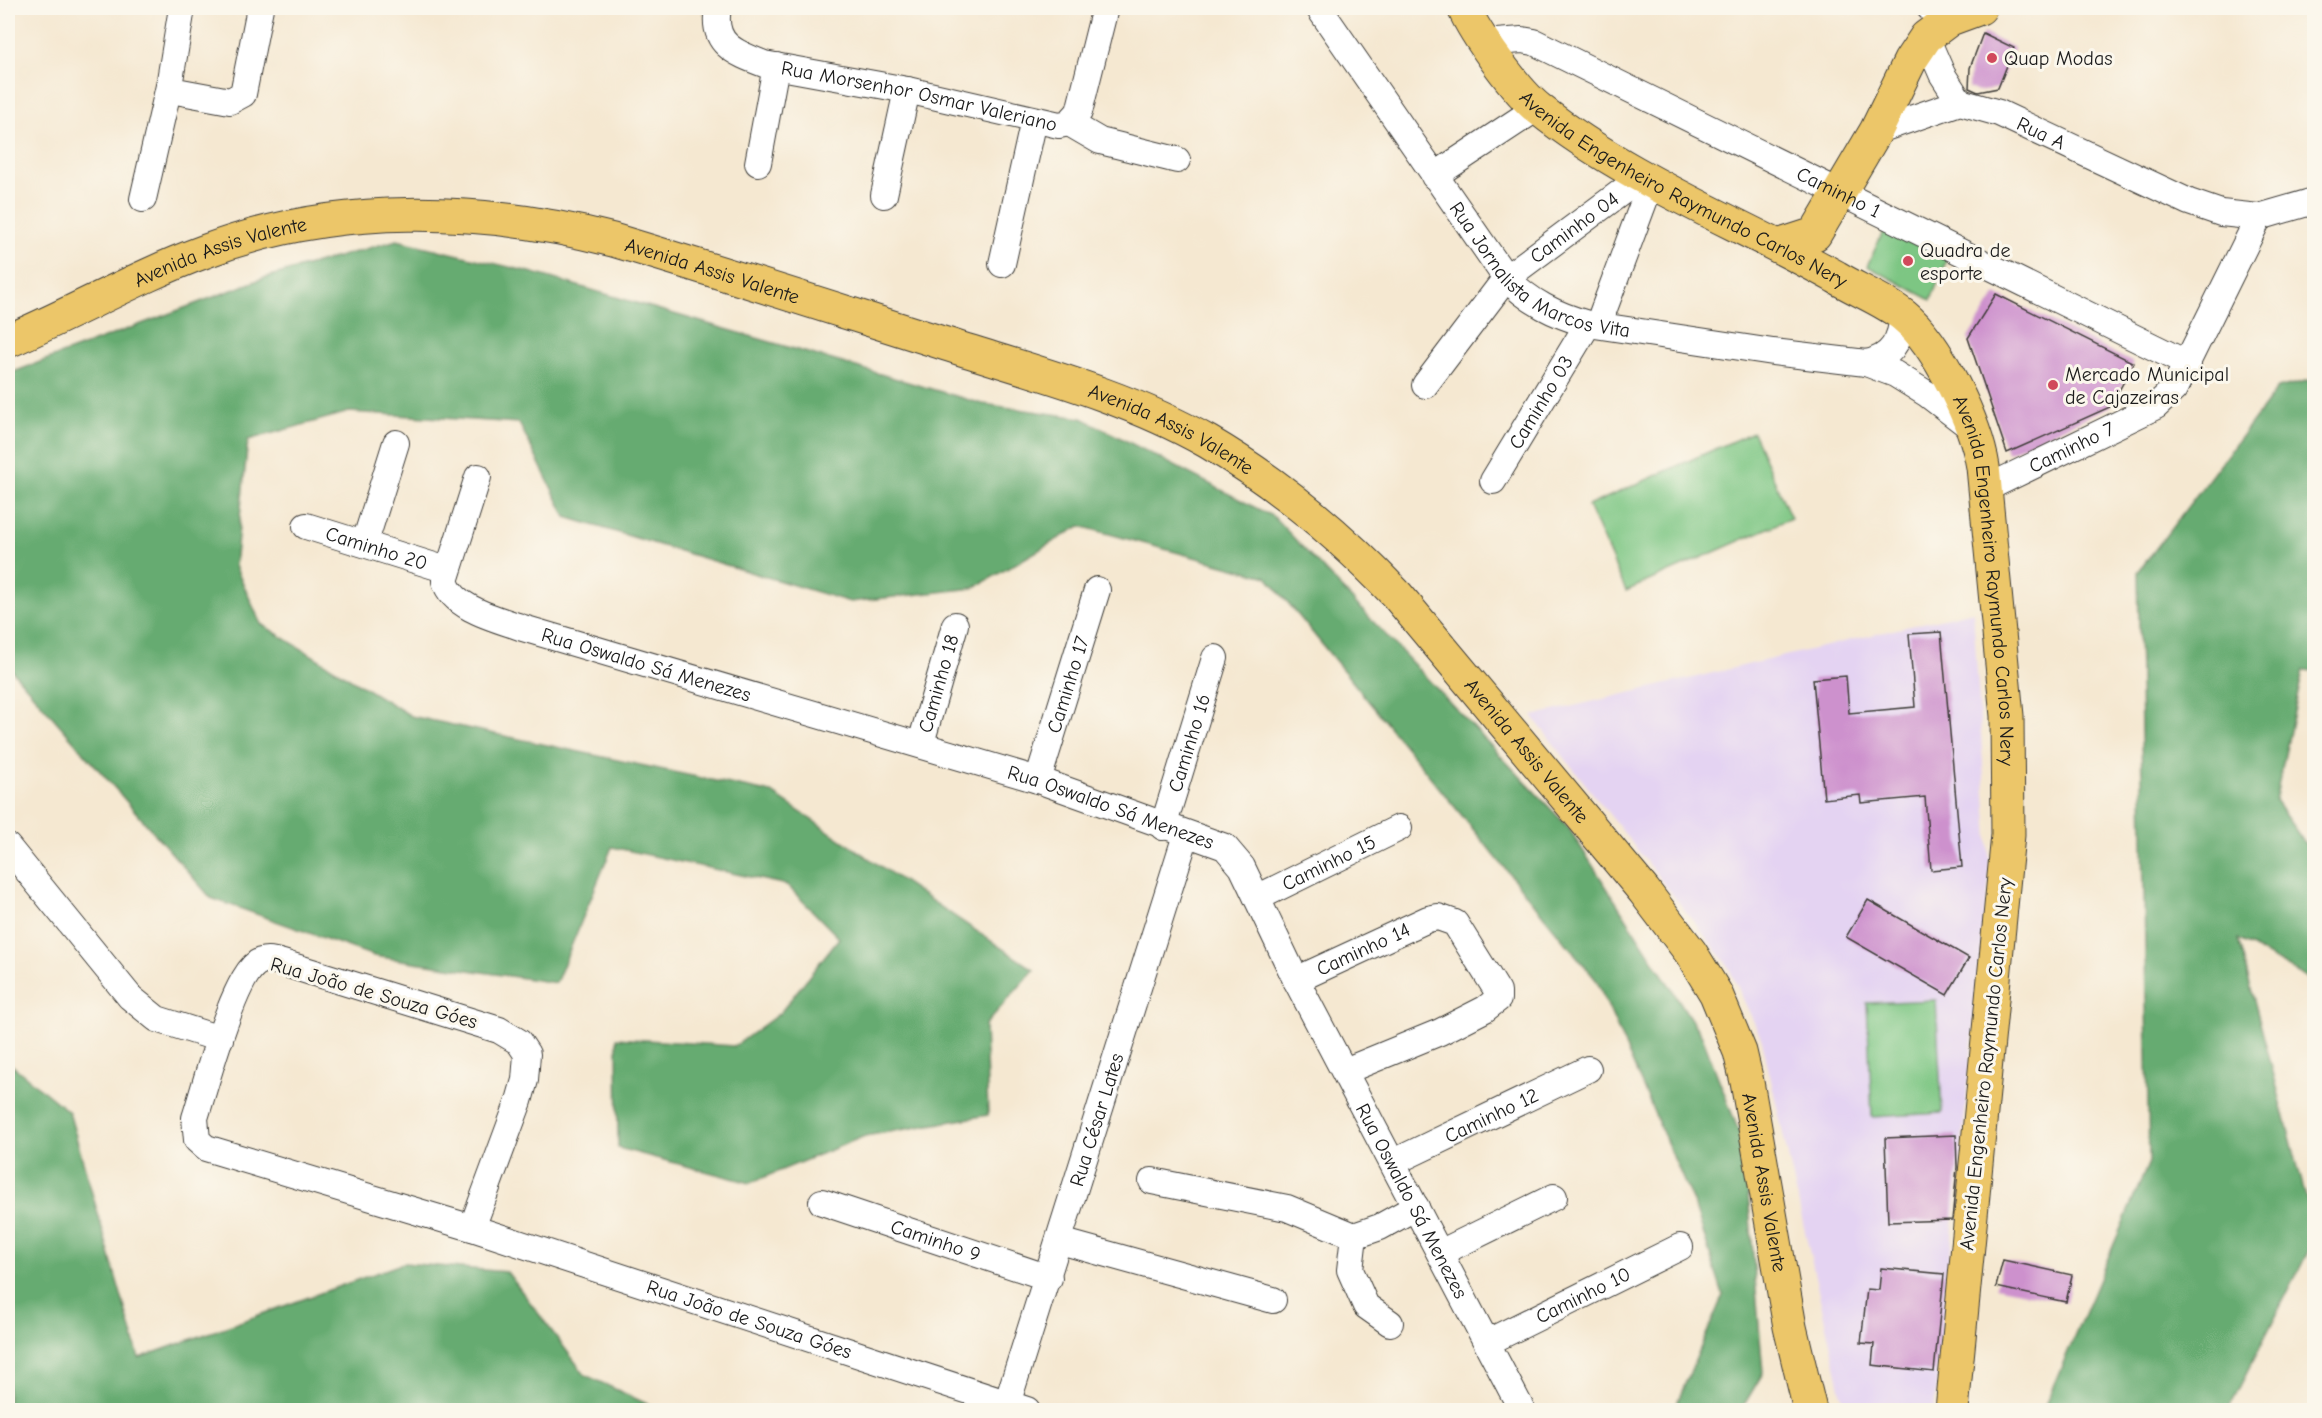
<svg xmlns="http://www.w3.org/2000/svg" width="2322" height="1418" font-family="'Comic Neue',sans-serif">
  <rect width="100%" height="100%" fill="#fbf7ec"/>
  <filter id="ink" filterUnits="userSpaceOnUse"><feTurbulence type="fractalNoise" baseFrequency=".0167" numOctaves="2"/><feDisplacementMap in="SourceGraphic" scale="12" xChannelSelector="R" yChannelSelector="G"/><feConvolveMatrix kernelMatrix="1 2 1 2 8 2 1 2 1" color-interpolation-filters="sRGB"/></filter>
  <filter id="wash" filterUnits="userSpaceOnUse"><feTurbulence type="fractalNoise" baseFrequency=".008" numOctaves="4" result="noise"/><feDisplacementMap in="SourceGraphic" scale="24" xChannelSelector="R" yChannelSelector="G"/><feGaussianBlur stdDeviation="1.35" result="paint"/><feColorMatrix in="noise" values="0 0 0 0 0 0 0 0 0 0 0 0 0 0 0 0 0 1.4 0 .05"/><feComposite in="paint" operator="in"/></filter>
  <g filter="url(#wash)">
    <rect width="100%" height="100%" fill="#f5e8d1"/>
    <polygon fill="#e4d3f2" points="1973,611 1990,871 1934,1410 1845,1410 1762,1040 1727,964 1532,716"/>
    <g fill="#7dc683" stroke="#4c7150" stroke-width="1.5">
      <polygon points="1886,226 1948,257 1931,300 1867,266"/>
      <polygon points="1753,432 1791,518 1626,591 1588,506"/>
      <polygon points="1936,1000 1942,1113 1872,1117 1867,1003"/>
    </g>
    <g fill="#66ab71" stroke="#416446" stroke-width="1.5">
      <polygon points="397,240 530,272 983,404 1082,418 1274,517 1568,827 1703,1038 1744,1145 1763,1373 1741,1410 1674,1410 1723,1295 1695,1207 1597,981 1267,577 1080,526 974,588 850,602 566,517 519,423 349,412 248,440 235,566 261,624 411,716 772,793 1034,970 985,1025 988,1115 865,1136 750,1183 618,1148 617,1038 735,1046 780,1013 839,938 787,885 612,847 556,983 374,956 211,898 8,666 8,374 264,278"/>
      <polygon points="2314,379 2314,671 2303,670 2275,801 2314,856 2314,982 2238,939 2314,1228 2314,1240 2228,1410 2043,1410 2149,1162 2138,572 2278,388"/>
      <polygon points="8,1062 69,1112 139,1358 404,1263 507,1272 585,1375 660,1410 8,1410"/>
    </g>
    <g id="blocks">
      <g fill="#cd91cd">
        <polygon points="1983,33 2014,48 1998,88 1978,92 1969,88 1970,68"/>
        <polygon points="1996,294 2134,363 2110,407 2007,453 1968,338"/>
        <polygon points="1941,632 1962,867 1931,870 1925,797 1861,803 1860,795 1824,799 1813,679 1846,676 1849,713 1915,707 1909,634"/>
        <polygon points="1868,900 1969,958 1947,995 1846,937"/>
        <polygon points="1956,1135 1957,1167 1952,1220 1888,1222 1885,1138"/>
        <polygon points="2003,1260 2072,1275 2066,1302 1996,1287"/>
        <polygon points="1881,1268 1944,1274 1934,1372 1872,1365 1874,1344 1861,1343 1867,1289 1879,1290"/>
      </g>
    </g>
  </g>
  <g filter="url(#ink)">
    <use href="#blocks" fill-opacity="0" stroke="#3d3b37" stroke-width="1.5"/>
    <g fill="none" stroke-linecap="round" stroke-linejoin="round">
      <defs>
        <g id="minor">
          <polyline points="182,8 169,86 176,91 230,101 243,94 260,8"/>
          <path id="s1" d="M718,8C711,44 735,53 764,64L907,90L1059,125L1069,123L1079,112L1105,8"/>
          <path id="s2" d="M1319,8L1506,278C1530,302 1555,315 1588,324L1773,352L1866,363L1895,374L1927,394L1974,430"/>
          <polyline points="1930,8 1950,19"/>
          <polyline points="1926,37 1942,74 1960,102"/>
          <path id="s3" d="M1484,43L1522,40L1534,42L2188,364"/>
          <polyline points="1069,123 1100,141 1177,160"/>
          <path id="s4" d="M1876,131L1960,102L1999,113L2189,202L2221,213L2259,217L2314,201"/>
          <polyline points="758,163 776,66"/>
          <polyline points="1434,176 1537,108"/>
          <polyline points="884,195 907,90"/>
          <polyline points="143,199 169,86"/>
          <polyline points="1002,264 1034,120"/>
          <polyline points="1598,325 1652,180"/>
          <path d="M1866,363C1892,358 1901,340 1903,315"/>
          <path id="s5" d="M1425,385L1506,278L1643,176"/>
          <path id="s6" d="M478,477L445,581C453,609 498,619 523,628L1038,780L1225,847L1242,867L1296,980L1522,1410"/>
          <path id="s7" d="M1493,481L1588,324"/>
          <path id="s8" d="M1985,489L2156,406L2174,389L2259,217"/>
          <path id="s9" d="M306,526L447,570"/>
          <polyline points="365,542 396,443"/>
          <path id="s10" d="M921,743L955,625"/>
          <path id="s11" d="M1038,780L1097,590"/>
          <path id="s12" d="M1163,827L1215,658"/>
          <polyline points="8,847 130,997 157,1019 220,1039"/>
          <path id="s13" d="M1257,898L1399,828"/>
          <path id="s14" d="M1296,980L1428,919L1438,917L1455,923L1498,992V999L1485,1009L1440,1032L1345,1071"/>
          <path id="s15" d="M1394,1162L1588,1069"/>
          <polyline points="1152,1181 1287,1208 1354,1236 1380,1227 1416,1207"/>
          <path id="s16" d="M822,1202L1049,1278"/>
          <path id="s17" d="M472,1228L519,1101L525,1080L527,1054L519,1042L499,1030L292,966C283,963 270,958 261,961C234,971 205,1088 195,1118L197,1140L206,1148L472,1228L1027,1410"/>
          <polyline points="1354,1236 1350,1270 1366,1306 1390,1323"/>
          <polyline points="1060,1241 1273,1300"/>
          <polyline points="1440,1253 1554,1197"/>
          <path id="s18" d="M1488,1342L1680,1247"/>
          <path id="s19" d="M1007,1404L1186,835"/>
        </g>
        <g id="major">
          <path id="s20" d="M1464,8C1475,34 1517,92 1539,109C1628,180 1738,222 1836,277C1857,290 1884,300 1904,316C1938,344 1976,423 1983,467L2007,716L2008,835L1952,1410"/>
          <polyline points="1778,246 1815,234 1876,131 1910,61 1926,37 1950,19 1980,8"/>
          <path id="s21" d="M8,341C74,313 138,276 206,251C335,202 481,206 613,240C724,273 835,309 946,344C1034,372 1127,396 1208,442C1278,483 1342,537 1397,595L1644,891L1691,953L1716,994L1740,1052L1747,1082L1790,1327L1810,1410"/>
        </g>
      </defs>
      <use href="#minor" stroke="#3d3b37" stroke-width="28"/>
      <use href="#major" stroke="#3d3b37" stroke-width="35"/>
      <use href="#minor" stroke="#fff" stroke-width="26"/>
      <use href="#major" stroke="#ecc669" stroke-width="33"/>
    </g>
  </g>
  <g fill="#d1495b" stroke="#fbf7ec" stroke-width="2">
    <circle cx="1992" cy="58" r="6"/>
    <circle cx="1908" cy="261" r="6"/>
    <circle cx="2053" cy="385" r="6"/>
  </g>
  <g text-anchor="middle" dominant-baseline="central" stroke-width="6" stroke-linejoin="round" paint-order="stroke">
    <g font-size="20" fill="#1c1c1c" stroke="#fbf7ec" text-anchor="start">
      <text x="2004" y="58">Quap Modas</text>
      <text x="1920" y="250">Quadra de<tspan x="1920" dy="23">esporte</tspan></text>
      <text x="2065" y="374">Mercado Municipal<tspan x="2065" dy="23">de Cajazeiras</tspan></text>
    </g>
    <g font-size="20" fill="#1c1c1c" stroke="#fbf7ec">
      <text stroke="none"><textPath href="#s1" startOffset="240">Rua Morsenhor Osmar Valeriano</textPath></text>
      <text stroke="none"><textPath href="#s4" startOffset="176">Rua A</textPath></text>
      <text stroke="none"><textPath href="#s20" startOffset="292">Avenida Engenheiro Raymundo Carlos Nery</textPath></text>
      <text stroke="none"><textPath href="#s3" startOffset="390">Caminho 1</textPath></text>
      <text stroke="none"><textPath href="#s5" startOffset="219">Caminho 04</textPath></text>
      <text stroke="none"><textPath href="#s21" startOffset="231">Avenida Assis Valente</textPath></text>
      <text stroke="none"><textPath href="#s2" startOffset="352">Rua Jornalista Marcos Vita</textPath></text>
      <text stroke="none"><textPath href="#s21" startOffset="735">Avenida Assis Valente</textPath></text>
      <text stroke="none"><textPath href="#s7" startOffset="92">Caminho 03</textPath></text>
      <text stroke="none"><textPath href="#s21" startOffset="1221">Avenida Assis Valente</textPath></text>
      <text stroke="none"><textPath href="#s8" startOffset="96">Caminho 7</textPath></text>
      <text stroke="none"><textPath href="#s9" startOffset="74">Caminho 20</textPath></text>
      <text stroke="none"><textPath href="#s20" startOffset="832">Avenida Engenheiro Raymundo Carlos Nery</textPath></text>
      <text stroke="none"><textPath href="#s6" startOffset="332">Rua Oswaldo Sá Menezes</textPath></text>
      <text stroke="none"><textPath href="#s10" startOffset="62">Caminho 18</textPath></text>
      <text stroke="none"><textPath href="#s11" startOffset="100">Caminho 17</textPath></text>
      <text stroke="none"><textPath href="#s12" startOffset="88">Caminho 16</textPath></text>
      <text stroke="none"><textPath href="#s21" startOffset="1707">Avenida Assis Valente</textPath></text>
      <text stroke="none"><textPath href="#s6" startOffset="818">Rua Oswaldo Sá Menezes</textPath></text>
      <text stroke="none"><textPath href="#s13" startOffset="80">Caminho 15</textPath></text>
      <text stroke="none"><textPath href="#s14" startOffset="74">Caminho 14</textPath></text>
      <text transform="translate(374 993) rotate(16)">Rua João de Souza Góes</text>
      <text transform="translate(1986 1064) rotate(-84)">Avenida Engenheiro Raymundo Carlos Nery</text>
      <text stroke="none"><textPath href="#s15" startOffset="108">Caminho 12</textPath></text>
      <text stroke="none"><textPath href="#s19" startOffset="298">Rua César Lates</textPath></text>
      <text stroke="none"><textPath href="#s21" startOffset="2211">Avenida Assis Valente</textPath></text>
      <text stroke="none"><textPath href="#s6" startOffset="1340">Rua Oswaldo Sá Menezes</textPath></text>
      <text stroke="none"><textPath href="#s16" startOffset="120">Caminho 9</textPath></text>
      <text stroke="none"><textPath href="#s18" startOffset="106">Caminho 10</textPath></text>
      <text stroke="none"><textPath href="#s17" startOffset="1246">Rua João de Souza Góes</textPath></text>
    </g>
  </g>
  <rect width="2322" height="1418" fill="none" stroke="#fbf7ec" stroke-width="30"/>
</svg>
